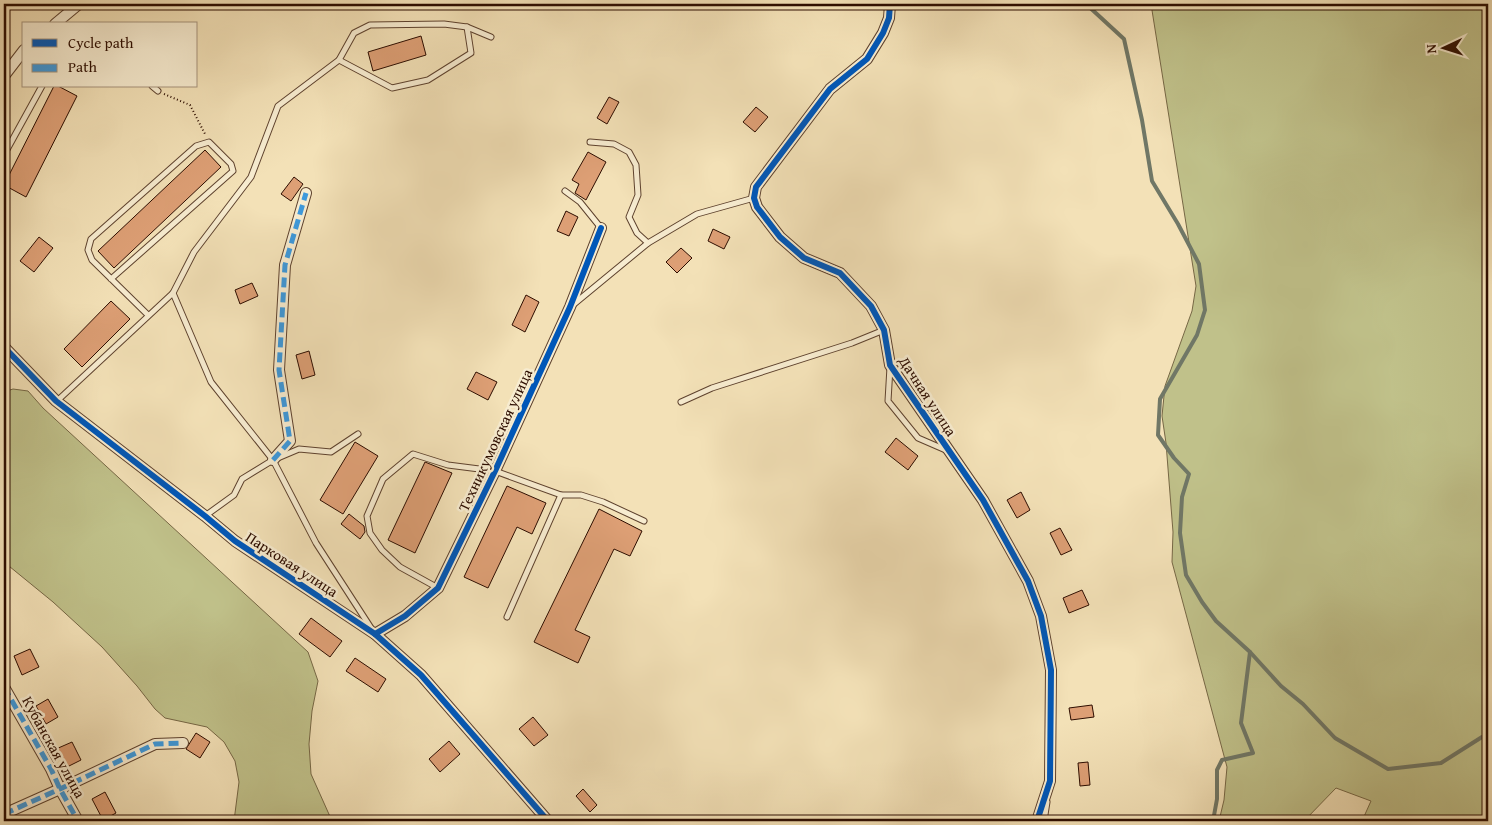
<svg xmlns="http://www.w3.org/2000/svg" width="1492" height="825" font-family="'Gentium Book Plus',serif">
  <rect width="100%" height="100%" fill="#f3e1b7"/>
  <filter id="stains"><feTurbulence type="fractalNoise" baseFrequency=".004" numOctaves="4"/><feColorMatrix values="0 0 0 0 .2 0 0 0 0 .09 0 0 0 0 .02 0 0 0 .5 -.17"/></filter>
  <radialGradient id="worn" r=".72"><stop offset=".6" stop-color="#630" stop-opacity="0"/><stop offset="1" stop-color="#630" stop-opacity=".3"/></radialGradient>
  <g fill="#c0c18a" stroke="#766745">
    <polygon points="1151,4 1488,4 1488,821 1362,821 1371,801 1336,788 1304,821 1219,821 1224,800 1227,767 1172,562 1173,532 1166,443 1162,416 1165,386 1192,311 1196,286"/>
    <polygon points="13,389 28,391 43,408 308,652 318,681 312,711 309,744 311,774 332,821 234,821 239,782 235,761 224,742 207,727 165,718 155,709 137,686 102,647 53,602 4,562 4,392"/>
  </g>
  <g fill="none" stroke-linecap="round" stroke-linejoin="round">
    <g stroke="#707766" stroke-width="4">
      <polyline points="1086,4 1124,39 1142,120 1152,181 1178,224 1199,264 1205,310 1197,335 1160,399 1158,435 1174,458 1189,474 1182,497 1180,533 1186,575 1202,602 1216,621 1250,652 1241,723 1253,753 1222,760 1217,770 1217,799 1213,821"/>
      <polyline points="1250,652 1281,686 1303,704 1335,738 1388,769 1441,763 1482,737 1488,737"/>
    </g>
  </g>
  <g fill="#dd9f75" stroke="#2d0d00">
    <polygon points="421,36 426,55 373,71 368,52"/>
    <polygon points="54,86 58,86 77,96 26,197 4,185"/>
    <polygon points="609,97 619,102 607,124 597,118"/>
    <polygon points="756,107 768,117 755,132 743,122"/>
    <polygon points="205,150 221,167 114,268 98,251"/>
    <polygon points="588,152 606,162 586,200 575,193 579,184 572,180"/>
    <polygon points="294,177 303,184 291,201 281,194"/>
    <polygon points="566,211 578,217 569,236 557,231"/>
    <polygon points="713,229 730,237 724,249 708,241"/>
    <polygon points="39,237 53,248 34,272 20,261"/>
    <polygon points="681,248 692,258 677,273 666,262"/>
    <polygon points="252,283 258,296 240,304 235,290"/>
    <polygon points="526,295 539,302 525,332 512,325"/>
    <polygon points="111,301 130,319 82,367 64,349"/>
    <polygon points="309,351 315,375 302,379 296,355"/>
    <polygon points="476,372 497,382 488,400 467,389"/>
    <polygon points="896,438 918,456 908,470 885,452"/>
    <polygon points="355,442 378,456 343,514 320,500"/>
    <polygon points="425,462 452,473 415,553 388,540"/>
    <polygon points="507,486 546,503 532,534 517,527 488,588 464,577"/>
    <polygon points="1021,492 1030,510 1017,518 1007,500"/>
    <polygon points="599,509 642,531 630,556 614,549 575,630 590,637 578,663 534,642"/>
    <polygon points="349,514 364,526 365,532 360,539 341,524"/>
    <polygon points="1060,528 1072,550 1061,555 1050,533"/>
    <polygon points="1082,590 1089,605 1069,613 1063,598"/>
    <polygon points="311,618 342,641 330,657 299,634"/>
    <polygon points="30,649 39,667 22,675 14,656"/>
    <polygon points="355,658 386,679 378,692 346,671"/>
    <polygon points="48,699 58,717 46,724 36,706"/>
    <polygon points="1092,705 1094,717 1071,720 1069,708"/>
    <polygon points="533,717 548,735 534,746 519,729"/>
    <polygon points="196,733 210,742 200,758 186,749"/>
    <polygon points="449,741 460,754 440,772 429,759"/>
    <polygon points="72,742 81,760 65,768 56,749"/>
    <polygon points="1088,762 1090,785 1080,786 1078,763"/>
    <polygon points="583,789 597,805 590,812 576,796"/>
    <polygon points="105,792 116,813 103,820 92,799"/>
  </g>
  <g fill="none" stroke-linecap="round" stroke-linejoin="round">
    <defs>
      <g id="lane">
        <polyline points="339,60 392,88 428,80 471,53 467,27"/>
        <polyline points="152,86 158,91"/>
        <polyline points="590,142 614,144 629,152 636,165 638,195 629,217 637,233 648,243"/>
        <polyline points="4,155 42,86"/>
        <polyline points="565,191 580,202 601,228"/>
        <polyline points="111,279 233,171 231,164 209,142 196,146 91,239 88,250 92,260 148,315"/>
        <polyline points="173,293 211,382 273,460 316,543 371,628"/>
        <polyline points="574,304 648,243 697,214 754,198"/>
        <polyline points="890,367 888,401 918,438 948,451"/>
        <polyline points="57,401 173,293 194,252 251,177 278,106 339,60 354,33 370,25 444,24 467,27 491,37"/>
        <polyline points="681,402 712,388 852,343 884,330"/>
        <polyline points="205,516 234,495 242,479 273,460 299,449 331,452 358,434"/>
        <polyline points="438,588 400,567 382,550 370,533 367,516 383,479 413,454 448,465 495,471 561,495 581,495 603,502 644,521"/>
        <polyline points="507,617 561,495"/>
        <polyline points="1044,821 1047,802"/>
      </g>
      <g id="street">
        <polyline points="890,4 889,18 883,33 867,59 830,89 756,187 754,198 757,207 780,237 804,258 840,273 871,306 884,330 890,365 983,500 1028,581 1041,616 1051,670 1050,781 1037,821"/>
        <polyline points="55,24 79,4"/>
        <polyline points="4,76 24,50"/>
        <polyline points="4,347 56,401 205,516 235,541 375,634 421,675 548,821"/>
        <polyline points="273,460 290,441 279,370 285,265 306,193"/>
        <polyline points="375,634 405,616 438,588 495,471 570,307 601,228"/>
        <polyline points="4,687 51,769 60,789 78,821"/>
        <polyline points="4,814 60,789 155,744 183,743"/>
      </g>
    </defs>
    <use href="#lane" stroke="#5e422e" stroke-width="7"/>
    <use href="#street" stroke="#5e422e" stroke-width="12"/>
    <polyline stroke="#2d0d00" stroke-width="2" stroke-dasharray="1 2.5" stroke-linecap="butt" points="164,94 190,105 205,134"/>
    <use href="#lane" stroke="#f7ecd0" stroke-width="5"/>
    <use href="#street" stroke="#f7ecd0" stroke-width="10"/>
    <g stroke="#3d99dc" stroke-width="5" stroke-dasharray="10 5" stroke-linecap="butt">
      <polyline points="273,460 290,441 279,370 285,265 306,193"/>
      <polyline points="4,687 51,769 60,789 78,821"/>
      <polyline points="4,814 60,789 155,744 183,743"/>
    </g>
    <defs>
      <g id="cycleway">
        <polyline points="890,4 889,18 883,33 867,59 830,89 756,187 754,198 757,207 780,237 804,258 840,273 871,306 884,330 890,365 983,500 1028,581 1041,616 1051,670 1050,781 1037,821"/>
        <polyline points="4,347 56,401 205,516 235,541 375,634 421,675 548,821"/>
        <polyline points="375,634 405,616 438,588 495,471 570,307 601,228"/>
      </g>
    </defs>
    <use href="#cycleway" stroke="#f7ecd0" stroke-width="9"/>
    <use href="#cycleway" stroke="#0057b8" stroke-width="6"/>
  </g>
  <g text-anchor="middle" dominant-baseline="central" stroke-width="5" stroke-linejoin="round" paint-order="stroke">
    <g font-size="15" fill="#2d0d00" stroke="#f7ecd0">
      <text transform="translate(928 396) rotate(57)">Дачная улица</text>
      <text transform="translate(495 440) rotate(-65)">Техникумовская улица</text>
      <text transform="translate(292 564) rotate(33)">Парковая улица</text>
      <text transform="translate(54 747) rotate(61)">Кубанская улица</text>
    </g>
  </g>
  <rect width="1492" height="825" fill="none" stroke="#f3e1b7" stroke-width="20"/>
  <rect x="5" y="5" width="1482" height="815" fill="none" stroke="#2d0d00" stroke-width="2.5"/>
  <rect x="10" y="10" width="1472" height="805" fill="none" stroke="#2d0d00"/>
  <rect x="22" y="22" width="175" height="65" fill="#f7ecd0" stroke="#a6937d"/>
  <rect x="32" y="39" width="25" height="8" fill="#0057b8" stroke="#a6937d"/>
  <text x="68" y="48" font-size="15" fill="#2d0d00">Cycle path</text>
  <rect x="32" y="64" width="25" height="8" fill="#3d99dc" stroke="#a6937d"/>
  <text x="68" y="72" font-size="15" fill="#2d0d00">Path</text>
  <g transform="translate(1444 48) rotate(266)" stroke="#f7ecd0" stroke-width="4" paint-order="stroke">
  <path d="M0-4L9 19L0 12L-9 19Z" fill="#2d0d00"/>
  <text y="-8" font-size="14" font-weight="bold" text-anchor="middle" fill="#2d0d00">N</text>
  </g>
  <rect width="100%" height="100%" filter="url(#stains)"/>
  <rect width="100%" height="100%" fill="url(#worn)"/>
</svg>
